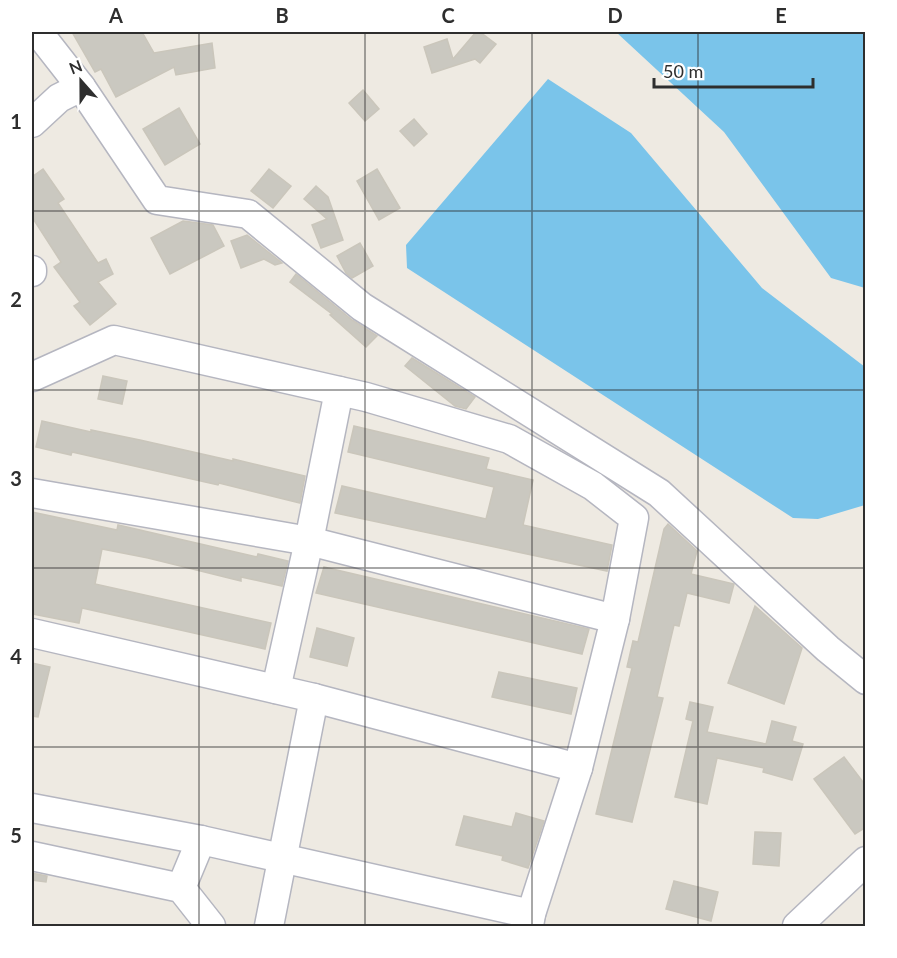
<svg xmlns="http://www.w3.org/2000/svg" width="897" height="958" font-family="Lato,sans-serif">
  <rect width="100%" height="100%" fill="#eeeae2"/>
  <g fill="#7ac4ea">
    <polygon points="616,32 865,32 865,288 831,278 724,132"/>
    <polygon points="548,79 631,133 762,288 865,367 865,505 818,519 793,518 407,268 406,245"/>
  </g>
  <g fill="#cac8c0" stroke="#cac6bb" stroke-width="1.5">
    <polygon points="72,32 142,32 154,53 212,43 215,68 176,75 174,67 116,97 101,69 95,72"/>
    <polygon points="476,32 480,32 496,44 480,63 475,59 432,73 424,47 447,39 453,59"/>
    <polygon points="363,90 379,109 365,121 349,103"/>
    <polygon points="179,108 200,144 165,165 143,129"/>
    <polygon points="414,119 427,134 414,146 400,131"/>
    <polygon points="43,169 64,199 58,203 98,263 106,259 113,274 98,282 116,304 90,325 74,306 80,302 54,267 61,262 32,217 32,177"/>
    <polygon points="269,169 291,186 273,208 251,191"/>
    <polygon points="377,169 400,208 379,220 357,181"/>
    <polygon points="316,186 328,197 343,240 321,248 312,225 327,219 304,199"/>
    <polygon points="183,221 213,225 224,246 170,274 151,238"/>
    <polygon points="247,235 282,263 275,265 264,259 241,268 231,241"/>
    <polygon points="360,243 373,266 352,278 346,273 337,256"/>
    <polygon points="296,274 352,320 377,336 366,347 330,315 332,314 290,282"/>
    <polygon points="412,358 475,397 466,409 455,406 405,366"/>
    <polygon points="103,376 127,381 122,404 98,399"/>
    <polygon points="42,421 91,432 91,430 140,440 233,461 233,459 305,476 300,503 219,483 218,485 72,452 71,455 36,447"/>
    <polygon points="354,426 489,458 486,469 533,480 523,525 612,545 607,571 335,513 342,486 486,519 494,487 348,452"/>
    <polygon points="32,512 117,530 118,525 257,557 258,554 288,561 282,586 241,577 241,581 148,558 102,549 95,584 271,623 265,649 82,608 79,623 32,614"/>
    <polygon points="668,524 697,551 691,574 734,584 729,603 687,593 679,626 674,625 657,697 663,698 632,822 596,814 632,668 627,667 633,641 638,642 664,529"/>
    <polygon points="324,567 589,629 582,654 316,593"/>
    <polygon points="755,606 802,648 784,704 728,683"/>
    <polygon points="317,628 354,638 347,666 310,657"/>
    <polygon points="32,663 50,667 38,717 32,716"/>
    <polygon points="499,672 577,688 571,714 492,697"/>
    <polygon points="690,702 713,707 707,732 766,744 772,721 796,727 792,741 803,744 792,780 763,772 764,768 717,758 707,804 675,797 693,721 686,719"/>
    <polygon points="844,757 866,786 866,827 855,834 814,779"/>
    <polygon points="516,813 544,821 528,868 502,860 503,856 456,845 464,816 512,827"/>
    <polygon points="755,832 781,833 779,866 753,864"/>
    <polygon points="32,873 47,876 46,882 32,880"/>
    <polygon points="674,881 718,892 711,921 666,909"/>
  </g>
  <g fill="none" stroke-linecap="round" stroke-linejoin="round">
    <defs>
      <g id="minor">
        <polyline points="38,32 81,87 157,200 248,214 362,307 659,493 828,649 866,680"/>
        <polyline points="32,123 59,98 81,87"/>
        <polyline points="32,270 32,272"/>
        <polyline points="32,377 114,340 366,397 509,439 593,486 634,518 615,619"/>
        <polyline points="32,493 309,541 615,619 578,768 531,914 529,926"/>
        <polyline points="32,633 314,698 578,768"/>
        <polyline points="276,689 309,541 339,391"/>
        <polyline points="32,808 201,840 531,914"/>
        <polyline points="32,856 181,888 211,926"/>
        <polyline points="181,888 201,840"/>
        <polyline points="269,926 314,698"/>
        <polyline points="797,926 866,861"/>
      </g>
    </defs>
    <use href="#minor" stroke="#b5b6c0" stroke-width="31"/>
    <use href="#minor" stroke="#fff" stroke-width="28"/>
  </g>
  <path fill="none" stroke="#2e2e2e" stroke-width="1.5" stroke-opacity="0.55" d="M199,32V926M365,32V926M532,32V926M698,32V926M32,211H866M32,390H866M32,568H866M32,747H866"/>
  <rect width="897" height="958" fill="none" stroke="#ffffff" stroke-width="66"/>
  <g transform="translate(81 81) rotate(339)" stroke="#ffffff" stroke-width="4.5" paint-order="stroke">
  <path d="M0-4.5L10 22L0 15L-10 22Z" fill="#2e2e2e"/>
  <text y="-9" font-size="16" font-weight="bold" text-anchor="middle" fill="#2e2e2e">N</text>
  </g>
  <path d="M654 78v9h159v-9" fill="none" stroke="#2e2e2e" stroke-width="3"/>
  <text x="663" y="78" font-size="18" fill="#2e2e2e" stroke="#ffffff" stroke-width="4.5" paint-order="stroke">50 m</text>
  <rect x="33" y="33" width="831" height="892" fill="none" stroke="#2e2e2e" stroke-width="2"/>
  <g font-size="20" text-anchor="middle" font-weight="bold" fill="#2e2e2e">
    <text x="116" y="23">A</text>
    <text x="282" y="23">B</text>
    <text x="448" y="23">C</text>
    <text x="615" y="23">D</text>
    <text x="781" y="23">E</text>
    <text x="16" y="129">1</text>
    <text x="16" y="307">2</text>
    <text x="16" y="486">3</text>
    <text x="16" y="664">4</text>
    <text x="16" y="843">5</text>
  </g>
</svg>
